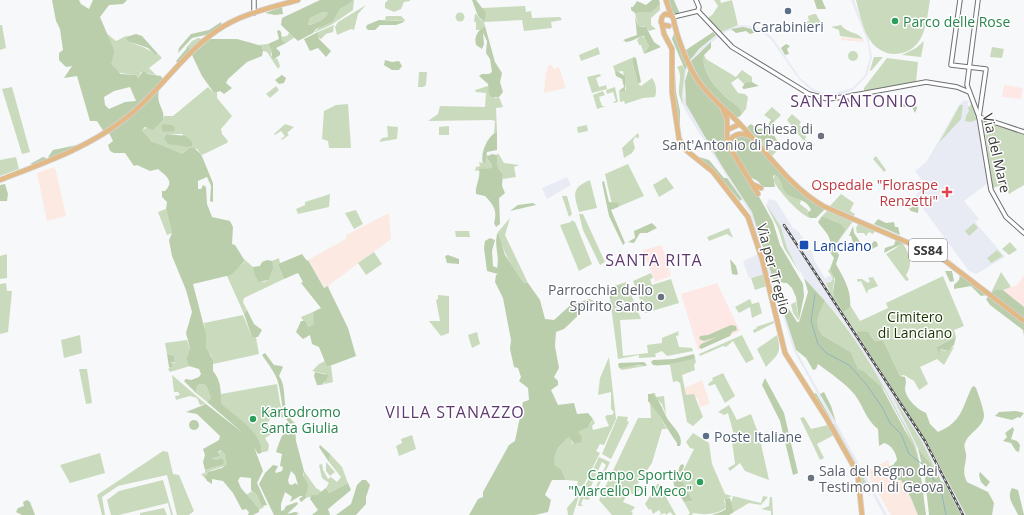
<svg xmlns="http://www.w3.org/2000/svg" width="1024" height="515" font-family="'Open Sans',sans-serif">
  <rect width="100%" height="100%" fill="#f7f8fa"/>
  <g fill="#e8ebf4">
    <polygon points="851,0 854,0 868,37 872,57 867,76 853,90 841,95 832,96 822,95 811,90 799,79 770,38 756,29 743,27 725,32 697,54 686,72 684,95 752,212 796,350 887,515 884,515 794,351 750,213 691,120 683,105 682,95 684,71 692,56 719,32 729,27 743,25 757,27 772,37 800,78 812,88 823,93 832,94 852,88 865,75 870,57 868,43"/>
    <polygon points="964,100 969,101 968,105 973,107 978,123 988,183 964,201 979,219 975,222 1005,257 976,274 969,271 919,203 909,209 907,206 925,184 915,171 927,161 959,105"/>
    <polygon points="567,177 571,185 547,199 542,188"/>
    <polygon points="769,199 776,201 793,228 799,232 813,254 814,260 825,278 831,275 833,278 831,282 826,283 830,292 928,444 966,515 961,515 923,445 916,449 912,438 868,361 841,319 804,278 787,248 781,227 778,228 766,206"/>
    <polygon points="759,254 764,274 749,278 743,261"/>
  </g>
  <g fill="#fce9e1">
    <polygon points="841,37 863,39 864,42 841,40"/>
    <polygon points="549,65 552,65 554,69 559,67 566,88 544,93 546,72"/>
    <polygon points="55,167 66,216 47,221 37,173"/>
    <polygon points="389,213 391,239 325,288 308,260 346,239 346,235"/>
    <polygon points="702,380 710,404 700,407 698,398 686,396 685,388"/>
    <polygon points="888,460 890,466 888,467 889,470 894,477 901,479 911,498 918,515 891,515 866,472"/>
  </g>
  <g fill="#fee8e6">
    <polygon points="1004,85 1023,88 1021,99 1002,97"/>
    <polygon points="662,245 671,276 655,282 643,250"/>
    <polygon points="1024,275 1024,307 1003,290 1017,285"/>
    <polygon points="717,283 740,331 698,350 681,294"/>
  </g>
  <g fill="#cadbbd" fill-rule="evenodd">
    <polygon points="354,0 353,10 331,25 313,33 345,5"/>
    <polygon points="388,0 410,0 410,1 404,2 401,9 394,12 385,8 385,3"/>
    <polygon points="714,0 720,0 721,3 732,0 738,25 719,33 708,18 713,14 718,6"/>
    <path d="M856,0H930C926,24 925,53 894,54C886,54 877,49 872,43C863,32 860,14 856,0Z"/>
    <polygon points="660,4 660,10 651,18 651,25 656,29 649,31 644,26 638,26 635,13 647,12"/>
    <polygon points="366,5 358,14 354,30 351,29 337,35 335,27 338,22"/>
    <polygon points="525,6 526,12 531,11 532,18 560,17 562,20 551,22 552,28 524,31 522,20 484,22 485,26 480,30 476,30 476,22 474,22 475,13 483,22 481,8"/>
    <path d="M323,12L328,13C325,20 315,24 308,25L310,18Z"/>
    <circle cx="460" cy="17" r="4.5"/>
    <polygon points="814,14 816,14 821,23 814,30 811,25 801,30 799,25 809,21 808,16"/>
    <polygon points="386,16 401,16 406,21 385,20"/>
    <polygon points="0,25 2,25 6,48 0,50"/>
    <polygon points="334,25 333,32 326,34 321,39 318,38 318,32"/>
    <path d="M841,25C846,33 858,32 863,39L840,36L839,30L831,27Z"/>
    <path d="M106,33L116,41L128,35L126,37C134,47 146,45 155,55L158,54L162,58L149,68L156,75L141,72L138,78L136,75C123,73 119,75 110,64L114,54Z"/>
    <polygon points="289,33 295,37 286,43 282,42 281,37 287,36"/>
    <polygon points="641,36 646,38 649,46 644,54 641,45 639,45 637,40"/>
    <polygon points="198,38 204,39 190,52 186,48 192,41"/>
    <polygon points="924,41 921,57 902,55 916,48"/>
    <polygon points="268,44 272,52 271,55 274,59 277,58 280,66 278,69 267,52 263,51 262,46 258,45"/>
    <polygon points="598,47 600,54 581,61 579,55"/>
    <polygon points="992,47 1004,49 1002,58 990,57"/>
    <circle cx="853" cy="56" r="5"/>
    <path d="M704,55L706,59L736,77L742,70L752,77V82L744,84L738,78L731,83L738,93L745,94L748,97L746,109L742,114C740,107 734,105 729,100C717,89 701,73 704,55Z"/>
    <path d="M634,57L632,60L638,84L641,86L652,78C656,83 657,91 655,97L643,98L625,104L624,101L620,102L619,91L626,90L623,71L615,72L613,66Z"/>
    <polygon points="874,57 883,57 871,71 870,70"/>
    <polygon points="887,58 918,62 916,82 864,91 864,88"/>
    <path d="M682,65L685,70L682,95L683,105L691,120C687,112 681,103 679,94C678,84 683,76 677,67Z"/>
    <polygon points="419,72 427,72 426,85 423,87 418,87"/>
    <polygon points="600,74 601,76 596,78 599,87 606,85 607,89 592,93 587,77"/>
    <polygon points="276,86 279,90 270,98 266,94"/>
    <polygon points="488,86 495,98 499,97 503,107 496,108 497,132 494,133 495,121 492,120 428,121 438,114 440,106 485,107 486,93 476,92 475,90"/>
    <polygon points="12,87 30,152 22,154 2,89"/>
    <path d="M208,87L214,93L217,92V98L232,116L221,129L222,134L228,141L227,143L202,155L197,149L189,148L182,154C178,154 153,142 150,140C147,138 145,133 142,130L163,120L164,116H173ZM167,134H183L178,144H172Z"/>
    <polygon points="615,87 618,102 614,103 613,102 616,101 613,92 607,94 606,90"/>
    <polygon points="603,91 605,95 599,97 602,106 606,106 597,109 593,95"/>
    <polygon points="971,103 977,120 970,122 965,121 966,116 969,111 968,107 970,107"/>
    <polygon points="348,104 351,148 329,148 328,141 322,139 324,111 336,105"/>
    <polygon points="960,105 963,105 961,119 939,143"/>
    <polygon points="772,107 781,115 774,122 764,115"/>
    <polygon points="792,114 801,122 799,125 808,132 805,139 811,145 815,144 810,149 787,120"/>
    <polygon points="983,119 1024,134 1024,185 1009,194 1004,184 993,188"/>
    <polygon points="285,124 294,127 287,133 289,135 282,140 281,139 285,136 281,131 275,135 274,134"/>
    <polygon points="587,125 588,131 578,133 577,127"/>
    <polygon points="387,126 398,127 397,139 379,142 382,138 388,137"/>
    <polygon points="449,126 449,135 439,135 439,127"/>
    <polygon points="638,133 639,136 638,140 638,138 635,137 633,141 635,148 632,153 624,158 622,148"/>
    <polygon points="767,138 772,139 768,145 770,150 775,151 779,148 776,143 781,147 772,156 761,143"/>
    <polygon points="498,153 504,163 519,165 514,167 516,177 503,179 503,174 498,168 497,155"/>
    <polygon points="486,155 489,155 486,157 492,165 492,168 475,171 476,167 480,166 479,162 483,163"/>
    <polygon points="876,156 886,170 884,172 873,159"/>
    <polygon points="16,157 19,169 0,176 0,160"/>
    <polygon points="628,164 644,196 613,209 605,174"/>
    <path d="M775,175L779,177L789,195L801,200L800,204L809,211L807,212L810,218C800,215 776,189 773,179Z"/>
    <polygon points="666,177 674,188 659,197 653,185"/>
    <path d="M590,180L597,208L579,212C574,194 571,188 590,180Z"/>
    <polygon points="330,194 329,207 298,214 296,209 305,205 305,202"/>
    <polygon points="841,194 854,203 850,211 855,214 854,216 830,206"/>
    <polygon points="562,196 567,196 572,214 569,217"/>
    <polygon points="766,204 781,227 787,248 800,273 784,248 778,228"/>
    <polygon points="166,209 172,233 167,235 158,212"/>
    <polygon points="356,210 363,224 354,229 345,213"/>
    <polygon points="828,210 854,220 834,247 840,236 835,222 822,216"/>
    <polygon points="579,214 583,214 605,262 600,265 583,230"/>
    <path d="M510,218L505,235L528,283L523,282C511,265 503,253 498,232Z"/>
    <polygon points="571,220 575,222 592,264 579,271 560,225 571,222"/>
    <polygon points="859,222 875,231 873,234 869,232 866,236 864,233 857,233 856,228"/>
    <polygon points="974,223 978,228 969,236 965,231"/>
    <polygon points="729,228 733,238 727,234 709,241 707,237"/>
    <polygon points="455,231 469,231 470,237 456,237"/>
    <path d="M902,242C909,253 914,263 906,275L909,280L906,281L886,254L896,248Z"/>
    <polygon points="1010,242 1017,250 1009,255 1002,249"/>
    <polygon points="997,250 1003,256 991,263 987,258"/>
    <polygon points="374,252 382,264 366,275 358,263"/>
    <polygon points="7,254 7,278 0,279 0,256"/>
    <polygon points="279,258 280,263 278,264 284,279 244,298 243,302 247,310 244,314 227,276 245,262 244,259 253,267 257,280 264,282 269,280 272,271 272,261"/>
    <path d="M830,269C838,277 832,285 833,294C835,300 840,306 843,312L850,305L860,321L888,308L886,303L943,276L964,326L954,330L956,337L936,347L941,356L940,349L945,351L954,347L944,365L937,359L920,367L928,384L919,390L914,381L904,375L900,376L883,340L875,341L870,334L858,331V335L833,298L826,283L831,282L833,278L828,271Z"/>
    <polygon points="1001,272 1011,287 1003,290 995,290 991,293"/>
    <polygon points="651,273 653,278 650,279 652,285 671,279 679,303 645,313 633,281"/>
    <polygon points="764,274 767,286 755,290 751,278"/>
    <polygon points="873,277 878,286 868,290 867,294 861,281 858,282 857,279 862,279 868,283 870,281 868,278"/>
    <polygon points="626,282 641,319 620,320 623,356 648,353 647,345 662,343 662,338 679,331 678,333 679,335 676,336 679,347 692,348 693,351 667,356 662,351 655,354 656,357 639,358 639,355 618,359 609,291 611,287"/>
    <polygon points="6,283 7,291 12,291 8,332 0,334 0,284"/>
    <polygon points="438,295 449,296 449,333 441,336 429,321 440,321 436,300 438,299"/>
    <polygon points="750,299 752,304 759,302 762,313 752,318 750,307 739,313 735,307"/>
    <path d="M825,301C854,334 877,374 898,413C906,428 917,443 919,461L906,430L885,391L881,386L875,383L870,376L858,369L851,352L822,335C813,323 818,313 825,301Z"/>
    <polygon points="796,302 799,320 798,320 793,313 791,304"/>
    <polygon points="313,312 315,324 307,327 301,317"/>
    <path d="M243,315L252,337H256L259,354L213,364C214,355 207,353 206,346C204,339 205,331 204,323Z"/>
    <polygon points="774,321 774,323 754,333 753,330 757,328 756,327"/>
    <polygon points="477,332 480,344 472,348 468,335"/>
    <polygon points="80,335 82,353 64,358 61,340"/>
    <polygon points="742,335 754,359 746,363 733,341 726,347 723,346 700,356 699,354"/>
    <path d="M777,335C782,354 778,354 766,367L757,349Z"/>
    <polygon points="187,340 190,348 186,359 190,366 170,372 168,369 173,366 171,362 175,363 174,356 167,354 165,343"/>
    <path d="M609,357L616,419L604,445L600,444L596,451L600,453L583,486H577L578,481L566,480L561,469L555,465C553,451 560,445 570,436L572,443L574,444L582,437L577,432C584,429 591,426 593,419L595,423L592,426L593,430L609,426L605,417L607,415H612L614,412L611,409V392L598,395L600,378Z"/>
    <polygon points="695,358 696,362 694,365 695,370 682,375 686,395 694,394 703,417 693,426 687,422 680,383 677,381 673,382 670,365 660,365"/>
    <polygon points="325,361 327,367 331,366 333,382 321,385 325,383 326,374 312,371 319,364"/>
    <polygon points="631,365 645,366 622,370 618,367"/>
    <polygon points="79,369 87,369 92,403 86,404"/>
    <polygon points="723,373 735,396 725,403 715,384 709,386 708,384 713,380 712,378"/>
    <polygon points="172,375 206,404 200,405 197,398 190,396 176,400 175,396 180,395 178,392 174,392"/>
    <polygon points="200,384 206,385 211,398 207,402 196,393 197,386"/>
    <polygon points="277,384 280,403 284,418 272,415 268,423 273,433 265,438 269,445 268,451 260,453 251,434 221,403 221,394"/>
    <polygon points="651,393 655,393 656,397 664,396 666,415 662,404"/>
    <polygon points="892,395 922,442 937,472 918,448"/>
    <polygon points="650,403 653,405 667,429 662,429 652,463 636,486 640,489 635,495 623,490 621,493 626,496 623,502 635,507 631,512 633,513 632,515 612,515 599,500 638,418 651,418"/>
    <polygon points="729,405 737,420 751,414 759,435 769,480 745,471 740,463 730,471 728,468 735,464 732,441 726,443 725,439 734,435 728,413 724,415 718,412"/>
    <polygon points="618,416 628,417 627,421 629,422 611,459 602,454"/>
    <polygon points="804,417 811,429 828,425 834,435 817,444 824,458 820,460 800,418"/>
    <polygon points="833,424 834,424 867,484 862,486 858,471"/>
    <path d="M693,433L709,443L712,464L725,494L732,496L724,500L726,508C715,515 705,515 693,513L692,515H688L690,513L684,502L693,501L680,477L694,449L690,448L686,442Z"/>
    <polygon points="412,435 416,449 399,456 396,446 402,443 401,439"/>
    <path d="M222,450L225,453L228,464C221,469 212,468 206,474V479L201,474L205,473V470L222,465L223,459L221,458L216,460L211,458Z"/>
    <polygon points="163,451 168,452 173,474 179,475 194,511 189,515 177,515 167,475 118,486 102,497 105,515 102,515 97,495"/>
    <polygon points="100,453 105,473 70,483 60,465"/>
    <polygon points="330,454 342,467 348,483 329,493 326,488 329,483 322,478 319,465 322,464 323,470 328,479 331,477 337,482 341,477 329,462"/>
    <polygon points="599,457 610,462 593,498 591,497 606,465 602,462 587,495 590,497 589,500 583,499 581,504 583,506 578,506 580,497"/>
    <polygon points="326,462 335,472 330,476 326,471"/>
    <path d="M304,471L316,488L322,492C317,496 312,496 306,498C309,487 302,478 304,471Z"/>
    <polygon points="163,480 173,515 171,515 168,503 119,515 111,515 107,500 119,491"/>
    <polygon points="658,483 676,515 673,515 670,512 666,515 665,513 659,515 661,513 659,510 653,514 651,509 649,510 645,504"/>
    <polygon points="252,491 257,495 264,507 259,510 246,495"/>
    <polygon points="577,496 579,496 573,515 568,515 567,508"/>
    <polygon points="733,496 761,503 763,496 768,497 761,505 749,503 734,512 731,503"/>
    <polygon points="770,497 772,497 773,515 771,515 771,511 761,509 769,506"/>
    <polygon points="164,508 167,515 140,515 140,513"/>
  </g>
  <g fill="#baceab" fill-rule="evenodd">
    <path d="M52,0H79L81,4L89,9L93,0H127L123,4L109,5L100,17L114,50V54L111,64L121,74L136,75L138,78L143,71L148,74L161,76L163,80L126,116L104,132L97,121H90L77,76L64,78L72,66L66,67L59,60V53L63,50L60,29L56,21ZM130,87L136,101L125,102L109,109L105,105L104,97L114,91Z"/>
    <path d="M320,0H354L340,9L332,22L316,29L313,33L298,41L281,25L282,18ZM323,12L328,13C325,20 315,24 308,25L310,18Z"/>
    <polygon points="472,0 476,0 486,13 484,22 478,16"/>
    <polygon points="652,0 659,0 660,4 651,12 635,13 631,10 631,7 633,7 637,1 646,5"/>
    <polygon points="668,0 674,0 680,14 676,14 672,12"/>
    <polygon points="814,0 822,0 826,9 817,9"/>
    <polygon points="282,7 283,14 275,15 265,13"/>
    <path d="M635,16L638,26L646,27L654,42L661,47L644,54L649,46L644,36C639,36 634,41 626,42L623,40L637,35Z"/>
    <polygon points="379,20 403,21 404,22 396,25 380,25 375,30 368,30 366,28 367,25"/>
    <polygon points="221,22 222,26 210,34 192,38 178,53 179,48 191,34 209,30"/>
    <path d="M485,26L495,62L502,73L500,82L503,92L499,97H492L489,94L488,84L479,76L482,74H489L492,72L490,59L486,53L487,41L483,33L484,44L482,49L476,45C474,37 477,31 485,26Z"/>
    <polygon points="743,27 760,31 750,34 746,31 736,33 731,29"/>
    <polygon points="279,30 281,32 282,41 286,43 276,48 280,52 280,55 274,59 272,58 272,52 268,44 279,39 277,31"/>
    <polygon points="318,32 318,38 331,51 326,57 318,48 310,51 304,39"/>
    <polygon points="713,32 716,35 699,49 690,60 686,50"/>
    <polygon points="674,33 688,63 685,70 672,39"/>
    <polygon points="136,34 142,36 158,54 155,55 148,48 128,41 126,37"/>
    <polygon points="210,39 237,39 262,46 263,51 262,56 247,62 228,79 226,83 232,88 224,94 220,91 214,93 202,76 192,55"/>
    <path d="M711,42V48L704,55C701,73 717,89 729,100C735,105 740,107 742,114L739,117H736C719,100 700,85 691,61Z"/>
    <polygon points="786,44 790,46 787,49 789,54 785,55 781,48"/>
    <polygon points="188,47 190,49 178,64 176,61"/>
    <polygon points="634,57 636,58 641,82 638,84 632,60"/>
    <polygon points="385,60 392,62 399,61 402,66 399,70 392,70 384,65"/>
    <polygon points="689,68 725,115 725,135 773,222 780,245 803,284 804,296 799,320 796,297 792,288 787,283 774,282 752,212 722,166 686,104 685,81"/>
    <polygon points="617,71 625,76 625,91 619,91 624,87 622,79 616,76 615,72"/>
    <polygon points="675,71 676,92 680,111 680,128 678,128 674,95"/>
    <polygon points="282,75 286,78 284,83 279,84 275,80"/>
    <polygon points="752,82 759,86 744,89 742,88 745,83"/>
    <path d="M160,87C154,105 166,108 163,120L153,130L145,127L142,130L151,141L182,154L189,148H194L201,154L213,183V202L210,201L211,186L207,177L198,181V189H201L203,185L206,187L207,204L212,217L230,221L233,227L232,244L235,245L245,261L231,275L193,284L206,334V347L213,360V371C221,380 221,392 221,403C233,416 263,431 261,453L258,454L248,437L254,447L263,471L257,483L267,505L262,506L257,495L251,490V478L240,477L238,481L241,488L259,509V512L253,515H248L249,512L246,509L242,510L233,493L223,481L212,479V484L207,481L205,477L208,472L222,468L227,464L225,454L221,450L218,452L220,456L211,458L216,460L221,458L223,459L224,463L222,465L205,470L203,462L205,455L203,449L219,440L220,436L197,414L186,412L206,404L243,433L207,402L211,398L206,385L200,384L197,386L196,393L184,381L186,379L191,380L199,377L201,374L199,369L189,366L186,359L190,348L186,333L192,312L186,290L172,256L169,240L172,233L166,209L167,202L162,197V191H165C175,181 166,176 158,169L150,171L137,165L134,166L125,153H114L110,151L108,145L113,141L109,133L131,117Z"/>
    <polygon points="899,103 916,105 917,108 915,113 912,107 901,107"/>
    <path d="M772,119L774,122C770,129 774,137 779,142L778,143L767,138L761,143L747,127L751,124L758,129L766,128Z"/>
    <polygon points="163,124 172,125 175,128 174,131 163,132 161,126"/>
    <path d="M497,132V150L487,152L485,163H483C480,153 488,135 497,132Z"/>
    <polygon points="167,134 186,136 192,142 192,146 187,147 168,144 164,138"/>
    <path d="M739,135L749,137L756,143L803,195L825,209L816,218H810L807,213L811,210C807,199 796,200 787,194C781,189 783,179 775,175L773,176L775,187H762C758,178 752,180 748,175C741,166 731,151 732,140Z"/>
    <polygon points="94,138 51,158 48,157 53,150 77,145"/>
    <path d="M492,154L497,155L498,168L503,174L502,186L505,193L499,198L500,224L496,227L494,223C498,211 493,204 485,196L476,194C475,185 481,178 479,169L492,168V165L486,157Z"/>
    <polygon points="43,157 46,158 46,160 35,165 30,164"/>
    <polygon points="699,157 709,160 724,178 727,178 742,199 740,201 714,170 697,158"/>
    <polygon points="604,181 609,202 619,203 618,207 611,210 625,243 623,245 609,216 602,182"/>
    <polygon points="5,184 8,194 7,201 0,201 0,185"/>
    <polygon points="919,202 918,213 911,211 909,209"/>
    <polygon points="533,203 536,205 510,211 518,205"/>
    <path d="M822,216L842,225L845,230L834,247L839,255L836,264C843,277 852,291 850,307L843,312L834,297L833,292L835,279L830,269L834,258L829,251C834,238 825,232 818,222Z"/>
    <polygon points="878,219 886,223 894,222 895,227 898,227 900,235 874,224"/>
    <polygon points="652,223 657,228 647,233 640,233 634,243 628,242 635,238 634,231"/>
    <polygon points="853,226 854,233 860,242 859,248 854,247 853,251 850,248 854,246 851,236 849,236"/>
    <path d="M498,232L505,255L523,282L528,283L540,300L545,319L554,320L575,301L580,302L589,299L596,302L584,310L564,329L556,332L555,346L559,368L554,377L558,381V385L551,390L558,405L574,403L577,414L588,413L593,419L588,427L578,432L582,437L581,442L574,444L569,437C560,445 553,451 555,465L561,469L566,480H552L545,495L551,500L548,512L535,515H469L478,499L483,497V492L509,445L515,441L523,402L529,400L528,388L519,381L521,377L518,368L514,367L510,349L511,340L503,298L495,282L496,275L498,274L487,271L484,248L485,241L490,238L495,240L492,251L493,266L497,268C500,256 493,243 498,232Z"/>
    <polygon points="896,239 902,242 901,244 884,253 885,248 894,245"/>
    <polygon points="874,241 877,242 878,246 868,251 861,251 862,247 868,248"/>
    <polygon points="302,254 307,261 308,260 324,288 328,286 329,289 348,328 356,356 327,367 319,347 312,344 310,335 303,339 296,332 301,321 305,321 308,327 314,324 313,312 321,308 301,283 303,282 298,273 284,279 278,264"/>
    <polygon points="448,255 459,259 459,264 447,263 445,256"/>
    <polygon points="730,259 736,266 738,274 736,275 732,274"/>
    <polygon points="267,260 272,261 273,268 269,280 258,282 254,273 253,267 260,266 262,262"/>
    <polygon points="945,271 952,271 954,281 950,282"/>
    <polygon points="960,274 987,295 981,296 971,286 954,289 954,285 959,280"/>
    <path d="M804,278L825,301C819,313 813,323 822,335L851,352L858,369C869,372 872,381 881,386L914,447L919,461L926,515H918L911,498L901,480H897L888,467L893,465L897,460C896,453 892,445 884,443L879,446L878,429C867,421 863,406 855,395C845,383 830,373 818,364L816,369L813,370L806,358L796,350L783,310L786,308L789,309L797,322H799L808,292Z"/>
    <polygon points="621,285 625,287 624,292 623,294 617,292 611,299 609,295 610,288"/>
    <polygon points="995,290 1003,290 1024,307 1024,318 991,293"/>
    <polygon points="989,296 1024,322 1024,336 1023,330 990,305 986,299"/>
    <polygon points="247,310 254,324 262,330 258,337 252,337 244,314"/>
    <polygon points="731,325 736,326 737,330 732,332 730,336 701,349 699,347 701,344 717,337 704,341 699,339 700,336 708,335"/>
    <path d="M858,331L868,332L875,341L883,340L900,376L905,377C907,382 905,385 905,390C907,400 917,409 926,413L930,424L938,432C962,422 962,408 972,387L974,386L976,388C978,393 984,410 984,415C984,427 969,432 965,443C963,448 967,452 966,458C965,467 962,472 967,482L988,492L994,503L992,515H966L928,444L861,340L857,334Z"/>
    <polygon points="956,337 954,345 948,351 940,349 941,357 936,347"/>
    <path d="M265,353L274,365L281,366L283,367L279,376C289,390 279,411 295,423L289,424C281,410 282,397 278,382C275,372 268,364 262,355Z"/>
    <polygon points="167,354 174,356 175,362 171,362 173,366 171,368 169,367"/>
    <path d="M694,354L695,358L693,359C684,361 660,367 653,365L651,362L653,360L674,359Z"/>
    <polygon points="644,362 647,365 645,366 638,365 620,368 618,365 619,363"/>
    <polygon points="315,372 328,375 326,381 321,385 317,385 314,376"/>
    <polygon points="765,378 784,413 798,473 793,475 780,421 762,385"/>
    <polygon points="824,392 831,406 836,422 820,394"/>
    <polygon points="816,393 834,424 814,394"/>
    <path d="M648,394H653C660,401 662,408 666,416C670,425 685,435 680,446H677V443C667,429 659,413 648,401Z"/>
    <polygon points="1016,411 1024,413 1020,418 1018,417 1012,420 995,416 999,412"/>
    <circle cx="194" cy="425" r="5"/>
    <path d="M295,426L296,441L304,471L303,475L308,485L306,498L301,502L299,499L303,496H300L290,502L292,497L285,492L281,504V511L284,510L286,506L297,502L298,504L287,514L295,512L299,513L296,515H274L259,484L265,473L273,465L278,466L275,472L276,473L282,471L283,467L280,466L282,454L276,452C280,441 282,429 295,426ZM291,471L295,475L298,485L295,483L292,485L289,484L288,480Z"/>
    <polygon points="1013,427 1014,430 1011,439 1017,441 1020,445 1019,452 1016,451 1011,443 1003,441 1007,437 1005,433"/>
    <polygon points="320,445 330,454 329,462 319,447"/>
    <polygon points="918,448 937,472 941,481 945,484 961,515 929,515 925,478"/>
    <path d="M683,464L684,466L680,477L693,501L684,502C677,490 668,484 678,471C680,467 679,465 683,464Z"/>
    <polygon points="980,472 990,482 986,487 981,482 979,475"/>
    <polygon points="362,480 366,480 370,485 366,497 366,504 356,515 336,515 351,504 357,485"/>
    <polygon points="348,483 351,490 328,509 330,515 312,515 318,510 310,499 311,495 317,495 326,488 329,493"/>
    <path d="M1012,488L1018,490L1024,515H1018C1014,505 1006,498 1012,488Z"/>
    <polygon points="730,498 734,512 729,515 712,515 721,512 726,509 725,499"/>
    <polygon points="27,500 30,502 35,515 22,515 16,512 18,508 24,506 23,502"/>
  </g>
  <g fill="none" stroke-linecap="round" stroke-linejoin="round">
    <polyline stroke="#93b4bf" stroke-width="1" points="815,294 811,321 818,344 826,353 849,365 866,384 882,407 890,423 901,434 909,454 926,467 930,473 942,495 946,515"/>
    <defs>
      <g id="minor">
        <polyline points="696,0 699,7 698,11"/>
        <polyline points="960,0 951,65 986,69 979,117"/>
        <polyline points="978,0 967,85 979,117 991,190 1006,217 1024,233"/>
        <polyline points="254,13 254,0"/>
        <polyline points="673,17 698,11 732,47 809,94 828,99 851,96"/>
        <polyline points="855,95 926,82 957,87 969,92"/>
        <circle cx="853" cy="98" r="3"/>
        <polyline points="979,117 1024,132"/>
      </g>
      <g id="major">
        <polyline points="666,0 671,15"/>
        <polyline points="662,24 664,34 672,49 672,92 679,139 687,151 713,172 748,217 762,259 785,353 827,419 854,467 858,477 862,515"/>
        <path d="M669,26L663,25L661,22L662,17L665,14L670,15L673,17C676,35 687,64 697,79C708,96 725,109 739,123C767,152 789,186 823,206L939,256L1024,321"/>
        <polyline points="723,110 727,119 727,143 758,194"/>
        <polyline points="727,130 740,124"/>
        <path d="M730,147C729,134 740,132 750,136"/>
        <path d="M0,180C43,163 85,149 122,121C159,94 184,50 224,26C246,13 273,7 298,0"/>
        <polyline points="752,184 761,188"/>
      </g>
    </defs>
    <use href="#minor" stroke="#707173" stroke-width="5.5"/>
    <use href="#major" stroke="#d3d3d4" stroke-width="6"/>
    <use href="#minor" stroke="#fff" stroke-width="3.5"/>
    <use href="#major" stroke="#e3b986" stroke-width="4.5"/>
    <defs>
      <polyline id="rail" points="784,225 925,441 963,515"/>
    </defs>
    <use href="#rail" stroke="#525253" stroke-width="2.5"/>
    <use href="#rail" stroke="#fff" stroke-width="1" stroke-dasharray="3" stroke-linecap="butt"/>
  </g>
  <g fill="#5c6f8a" stroke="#fff" stroke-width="1.5">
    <circle cx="788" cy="11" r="4"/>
    <circle cx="706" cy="436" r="4"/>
  </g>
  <g fill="#2e9e5b" stroke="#fff" stroke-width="1.5">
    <circle cx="895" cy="21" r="4"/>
    <circle cx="253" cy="419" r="4"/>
    <circle cx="700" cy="482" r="4"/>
  </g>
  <g fill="#6b7280" stroke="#fff" stroke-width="1.5">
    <circle cx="821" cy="136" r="4"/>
    <circle cx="661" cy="297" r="4"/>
    <circle cx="811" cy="478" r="4"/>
  </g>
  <path fill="#e0444e" stroke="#fff" stroke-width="1.5" d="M945 186h4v4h4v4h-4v4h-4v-4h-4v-4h4z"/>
  <rect fill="#1a4fb4" stroke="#fff" stroke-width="1.5" x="799" y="240" width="10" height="10" rx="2"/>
  <g text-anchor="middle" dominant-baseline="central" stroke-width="3" stroke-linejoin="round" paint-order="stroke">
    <rect fill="#fff" stroke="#747475" stroke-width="1" x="909" y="239" width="38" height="22" rx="3"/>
    <g font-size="13" font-weight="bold" fill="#39393a">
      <text x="928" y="250">SS84</text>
    </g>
    <g font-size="14" fill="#27864d" stroke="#fff" text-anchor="start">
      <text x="903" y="21">Parco delle Rose</text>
      <text x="261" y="411">Kartodromo<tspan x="261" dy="16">Santa Giulia</tspan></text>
      <text x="692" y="474" text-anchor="end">Campo Sportivo<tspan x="692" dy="16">"Marcello Di Meco"</tspan></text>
    </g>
    <g font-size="14" fill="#4e5e75" stroke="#fff">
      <text x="788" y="26">Carabinieri</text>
      <text x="714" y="436" text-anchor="start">Poste Italiane</text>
    </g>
    <g font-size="14" fill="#5b616d" stroke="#fff" text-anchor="end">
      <text x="813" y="128">Chiesa di<tspan x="813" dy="16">Sant'Antonio di Padova</tspan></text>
      <text x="653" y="289">Parrocchia dello<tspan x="653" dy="16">Spirito Santo</tspan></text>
      <text x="819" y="470" text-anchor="start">Sala del Regno dei<tspan x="819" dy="16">Testimoni di Geova</tspan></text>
    </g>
    <g font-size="14" fill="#39393a" stroke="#fff">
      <text transform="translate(997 153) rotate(77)">Via del Mare</text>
      <text transform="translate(774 269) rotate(75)">Via per Treglio</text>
    </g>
    <g font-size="14" fill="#be3a42" stroke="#fff" text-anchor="end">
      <text x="938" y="184">Ospedale "Floraspe<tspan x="938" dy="16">Renzetti"</tspan></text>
    </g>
    <g font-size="14" fill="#164399" stroke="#fff" text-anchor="start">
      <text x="813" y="245">Lanciano</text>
    </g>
    <g font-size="14" fill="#1b3300" stroke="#fff">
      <text x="915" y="316">Cimitero<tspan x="915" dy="16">di Lanciano</tspan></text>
    </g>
    <g font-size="16" letter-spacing="1" fill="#5e3870" stroke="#fff">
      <text x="854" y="101">SANT'ANTONIO</text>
      <text x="654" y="260">SANTA RITA</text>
      <text x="455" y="412">VILLA STANAZZO</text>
    </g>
  </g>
</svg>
